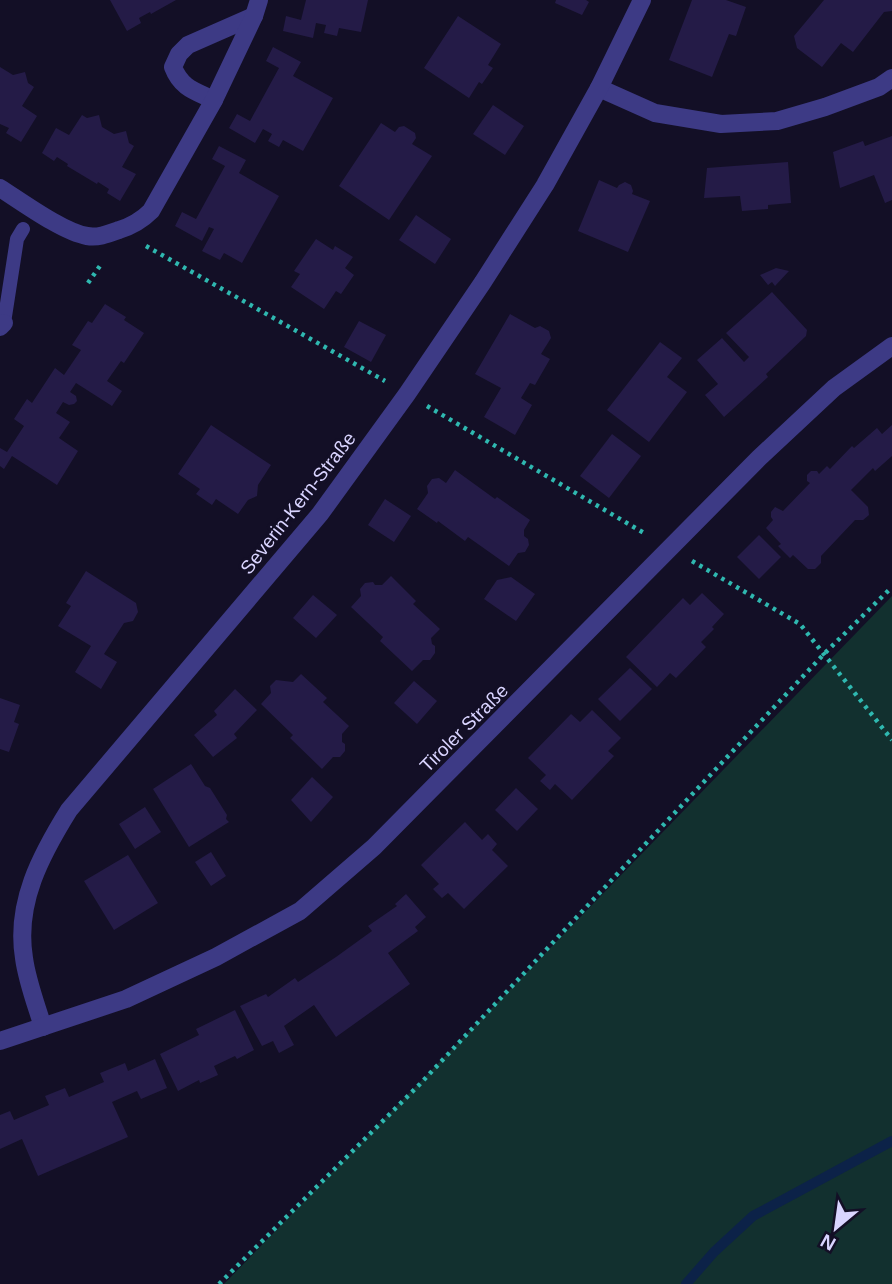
<svg xmlns="http://www.w3.org/2000/svg" width="892" height="1284" font-family="Arial,sans-serif">
  <rect width="100%" height="100%" fill="#130f26"/>
  <polygon fill="#12302f" points="892,596 892,1284 224,1284"/>
  <g fill="none" stroke-linecap="round" stroke-linejoin="round">
    <polyline stroke="#0c2248" stroke-width="10" points="686,1284 714,1252 753,1216 892,1141"/>
  </g>
  <g fill="#241b47">
    <polygon points="110,0 176,0 151,14 150,12 139,18 141,23 127,31"/>
    <polygon points="306,0 368,0 361,32 339,28 337,36 324,33 326,25 316,23 313,38 283,31 286,16 301,20"/>
    <polygon points="556,0 586,0 589,2 582,15 555,3"/>
    <polygon points="692,0 726,0 746,7 736,36 729,34 712,77 669,60"/>
    <polygon points="824,0 892,0 892,11 884,12 853,52 841,43 822,67 797,48 794,36"/>
    <polygon points="458,16 501,44 488,65 493,68 482,84 479,82 469,98 424,68"/>
    <polygon points="273,47 301,62 293,76 333,98 303,151 283,140 279,147 268,141 272,134 263,129 255,143 229,128 237,114 250,121 279,68 266,61"/>
    <polygon points="0,67 13,75 25,72 28,83 34,87 22,106 37,116 21,142 6,133 9,128 0,124"/>
    <polygon points="493,105 524,126 505,155 473,134"/>
    <polygon points="82,115 87,118 99,115 102,127 114,134 126,131 129,143 134,146 122,167 136,174 120,201 107,193 109,189 98,182 97,184 67,166 68,164 57,157 54,161 42,153 56,128 69,135"/>
    <polygon points="381,123 395,132 399,127 404,126 415,133 416,138 412,144 432,156 389,220 339,186"/>
    <polygon points="892,136 892,200 885,203 874,175 840,188 833,152 863,141 865,146"/>
    <polygon points="219,146 246,160 239,173 279,196 242,263 224,253 220,260 202,251 214,229 209,227 202,241 175,226 182,212 196,219 225,166 212,159"/>
    <polygon points="788,162 791,203 768,205 768,209 742,211 740,196 704,198 707,168"/>
    <polygon points="599,180 617,188 619,185 625,182 631,185 633,191 632,194 650,201 628,252 578,231"/>
    <polygon points="416,215 451,239 435,264 399,240"/>
    <polygon points="316,239 333,250 335,246 353,257 345,268 354,275 341,294 336,291 324,309 291,287 300,274 294,271"/>
    <polygon points="776,268 789,271 775,286 772,282 768,285 760,275"/>
    <polygon points="772,292 807,330 806,336 766,374 768,377 724,417 705,395 718,384 697,360 722,338 744,362 749,357 726,333"/>
    <polygon points="105,304 126,317 124,320 144,333 124,363 121,361 107,381 122,391 112,406 76,383 70,392 76,396 77,401 74,404 69,405 63,402 56,413 70,422 59,438 78,451 57,485 12,456 4,469 0,466 0,448 7,452 24,426 14,419 27,399 32,403 55,368 64,375 81,350 72,345 88,321 92,323"/>
    <polygon points="510,314 535,328 540,326 549,331 551,338 541,354 550,359 535,385 530,383 521,398 532,405 515,435 484,417 501,388 475,374"/>
    <polygon points="359,321 386,335 371,362 344,347"/>
    <polygon points="660,342 682,358 667,377 687,392 649,442 607,410"/>
    <polygon points="211,425 271,465 258,485 257,496 248,500 238,514 216,499 212,505 196,494 200,489 178,474"/>
    <polygon points="892,425 892,456 875,471 873,468 851,490 868,507 869,515 863,520 855,520 821,556 821,563 815,569 808,569 793,555 790,558 778,546 781,544 766,528 773,520 771,517 771,512 775,507 783,511 810,483 807,481 807,475 811,471 817,471 819,474 827,466 830,469 852,446 854,448 877,428 882,434"/>
    <polygon points="612,434 641,456 609,498 580,476"/>
    <polygon points="455,470 495,499 497,497 530,520 524,530 524,536 528,539 529,545 525,552 518,553 509,566 468,537 465,541 438,521 437,523 417,509 428,493 427,486 432,479 439,478 446,483"/>
    <polygon points="385,499 411,516 394,542 368,525"/>
    <polygon points="759,535 781,557 759,579 737,557"/>
    <polygon points="86,571 136,603 138,612 133,621 124,623 104,654 117,662 101,689 75,672 91,646 58,626 71,606 66,603"/>
    <polygon points="391,576 416,601 413,604 440,629 431,638 432,644 435,646 435,653 430,660 423,660 412,671 380,641 383,637 351,607 361,596 360,589 365,583 373,582 375,585 382,585"/>
    <polygon points="511,577 535,594 516,621 484,599 497,580"/>
    <polygon points="702,593 724,614 712,627 714,629 701,642 706,647 676,678 670,673 657,687 626,657 683,598 690,605"/>
    <polygon points="313,595 337,615 316,638 293,618"/>
    <polygon points="630,668 652,689 620,721 598,699"/>
    <polygon points="301,674 327,698 323,702 349,726 342,734 342,742 345,744 345,751 340,757 333,757 322,769 290,738 293,735 261,704 271,693 270,686 276,680 293,682"/>
    <polygon points="414,681 437,701 417,724 394,703"/>
    <polygon points="235,689 257,710 234,734 237,738 213,757 194,735 217,715 214,711"/>
    <polygon points="0,698 20,705 14,722 19,724 9,752 0,749"/>
    <polygon points="592,710 621,738 608,751 614,756 572,800 555,784 550,790 540,781 546,775 528,758 571,714 580,722"/>
    <polygon points="191,764 205,786 210,788 227,815 226,819 229,822 189,847 153,789"/>
    <polygon points="312,777 333,797 311,822 291,800"/>
    <polygon points="516,788 538,809 517,831 495,810"/>
    <polygon points="145,807 161,832 135,849 119,824"/>
    <polygon points="465,822 482,840 488,834 497,844 492,850 508,866 464,909 448,893 442,898 433,889 439,884 421,865"/>
    <polygon points="211,852 226,876 211,886 195,862"/>
    <polygon points="128,855 158,903 114,930 84,881"/>
    <polygon points="406,894 426,917 415,927 418,931 388,953 410,984 336,1037 314,1005 284,1026 294,1045 279,1053 273,1041 262,1046 240,1006 266,994 268,997 295,978 298,982 336,957 372,931 368,926 397,906 395,904"/>
    <polygon points="235,1010 254,1050 237,1059 235,1056 214,1066 218,1075 200,1083 199,1080 178,1091 160,1054 199,1035 196,1029"/>
    <polygon points="155,1059 167,1088 141,1099 137,1091 112,1102 128,1137 38,1176 22,1139 0,1149 0,1115 10,1111 14,1120 49,1105 45,1096 65,1088 69,1097 104,1082 100,1073 125,1063 128,1071"/>
  </g>
  <g fill="none" stroke-linecap="round" stroke-linejoin="round">
    <g stroke="#2fb8b0" stroke-width="4.5" stroke-dasharray="3.5 5" stroke-linecap="butt">
      <polyline points="146,246 385,381"/>
      <polyline points="88,283 102,263"/>
      <polyline points="427,406 644,533"/>
      <polyline points="692,561 800,624 892,740"/>
      <polyline points="219,1284 420,1084 824,654 892,587"/>
    </g>
    <polyline stroke="#3d3a85" stroke-width="14" points="4,323 17,239 23,229"/>
    <g stroke="#3d3a85" stroke-width="18">
      <polyline points="599,88 655,113 721,124 777,121 825,107 879,87 892,78"/>
      <path d="M214,100C195,91 181,88 173,67L179,54L188,45L254,16"/>
      <path d="M0,188C22,202 63,232 87,236C98,238 108,234 119,230C132,226 141,221 151,211L214,100L254,16L259,0"/>
      <polyline points="0,327 4,323"/>
      <path d="M43,1027C36,1004 27,981 24,958C15,903 41,855 69,810L320,514L407,394L483,282L545,185L599,88L642,0"/>
      <polyline points="0,1041 126,999 216,957 300,911 374,847 759,458 834,388 892,346"/>
    </g>
  </g>
  <g text-anchor="middle" dominant-baseline="central" stroke-width="6" stroke-linejoin="round" paint-order="stroke">
    <g font-size="19" fill="#d9d4ff" stroke="#130f26">
      <text transform="translate(298 503) rotate(-52)">Severin-Kern-Straße</text>
      <text transform="translate(464 728) rotate(-45)">Tiroler Straße</text>
    </g>
  </g>
  <g transform="translate(836 1228) rotate(209)" stroke="#130f26" stroke-width="5" paint-order="stroke">
  <path d="M0-5L12 26L0 18L-12 26Z" fill="#d9d4ff"/>
  <text y="-10" font-size="19" font-weight="bold" text-anchor="middle" fill="#d9d4ff">N</text>
  </g>
</svg>
